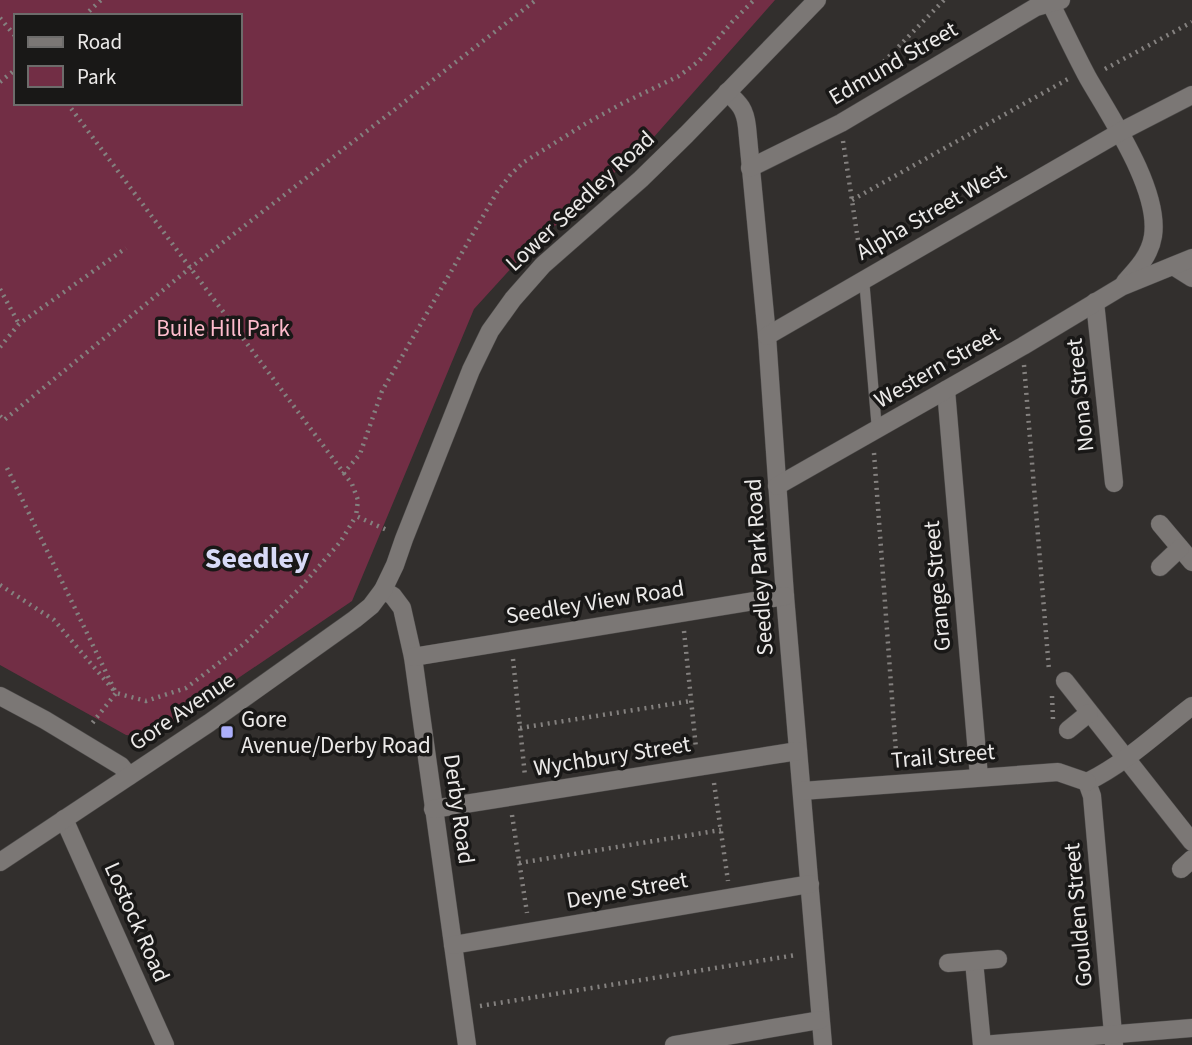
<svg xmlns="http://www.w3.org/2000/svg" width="1192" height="1045" font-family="'Source Sans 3',sans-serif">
  <rect width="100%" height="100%" fill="#322f2d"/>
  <path fill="#722e45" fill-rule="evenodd" d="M0,0H775L653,138L527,251L474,309L352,601L169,725C155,733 142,736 126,735L0,665ZM16,16H240V103H16Z"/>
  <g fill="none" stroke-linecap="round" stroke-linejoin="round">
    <defs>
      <polyline id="lane" points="864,279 877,430"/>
      <g id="street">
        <path d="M1049,0C1062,26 1074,52 1088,78C1111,118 1160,190 1153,236C1150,255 1138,268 1125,282"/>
        <path d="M727,92C740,104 745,109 747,127L767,336L785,596L823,1045"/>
        <polyline points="750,168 841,123 1036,7 1061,0"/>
        <polyline points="1173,266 1192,278"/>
        <polyline points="1095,302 1114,483"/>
        <polyline points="767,336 1120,132 1192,95"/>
        <polyline points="946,390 979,777"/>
        <polyline points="777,486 1023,346 1121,287 1192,258"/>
        <polyline points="1160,524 1192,562"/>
        <polyline points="1160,567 1180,548"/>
        <polyline points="383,590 393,596 402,608 413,657 467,1045"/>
        <polyline points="413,657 785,596"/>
        <polyline points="1065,681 1192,842"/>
        <polyline points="0,696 45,720 121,766 129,776"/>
        <polyline points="1068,730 1089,713"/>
        <polyline points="1087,782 1092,796 1114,1045"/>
        <path d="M1087,782C1126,763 1158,732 1192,706"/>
        <polyline points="802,791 1058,772 1087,782"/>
        <polyline points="433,809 798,751"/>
        <polyline points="64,819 165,1045"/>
        <polyline points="0,862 209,723 355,619 371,606 383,590 395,565 404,539 471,370 490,331 513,299 543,265 641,179 686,135 817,0"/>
        <polyline points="1181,869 1192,859"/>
        <polyline points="453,945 810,884"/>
        <polyline points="974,961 982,1045 1192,1028"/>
        <polyline points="948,963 998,959"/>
        <polyline points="674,1045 820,1020"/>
      </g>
    </defs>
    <use href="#lane" stroke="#4c4a49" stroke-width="11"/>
    <use href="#street" stroke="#4c4a49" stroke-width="19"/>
    <g stroke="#84817f" stroke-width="4.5" stroke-dasharray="2 5" stroke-linecap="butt">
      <polyline points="84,16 101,0"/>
      <polyline points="0,18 16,37"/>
      <polyline points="1105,69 1192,22"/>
      <polyline points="0,82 16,69"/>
      <polyline points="861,88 864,82 944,0"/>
      <polyline points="67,103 352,484 358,500 356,516 389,531"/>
      <polyline points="843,141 861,260"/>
      <polyline points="852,200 1068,79"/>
      <polyline points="0,289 19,324"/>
      <polyline points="0,347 19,324 126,248"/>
      <polyline points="1024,365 1049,670"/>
      <polyline points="0,416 4,420 190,268 536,0"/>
      <polyline points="874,453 897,766"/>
      <polyline points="7,468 116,693 146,701 186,688 245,643 301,587 341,541 356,516"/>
      <polyline points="343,474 360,454 382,391 497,192 511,174 524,162 585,124 623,103 679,76 699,61 732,22 754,0"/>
      <polyline points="0,585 54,620 116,693 90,726"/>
      <polyline points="684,631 696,748"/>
      <polyline points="513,659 525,776"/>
      <polyline points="1052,696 1053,719"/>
      <polyline points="520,728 691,701"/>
      <polyline points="714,783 728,881"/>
      <polyline points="512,815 527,913"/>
      <polyline points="519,863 721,830"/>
      <polyline points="480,1006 796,955"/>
    </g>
    <use href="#lane" stroke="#7b7775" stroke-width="10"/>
    <use href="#street" stroke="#7b7775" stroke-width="18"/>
  </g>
  <rect fill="#acaffb" stroke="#191817" stroke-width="2.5" x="220" y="725" width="14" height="14" rx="3.5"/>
  <g text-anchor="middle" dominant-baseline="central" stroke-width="7" stroke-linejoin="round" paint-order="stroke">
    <g font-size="23" fill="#eceae9" stroke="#191817">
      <text transform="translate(893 63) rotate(-30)">Edmund Street</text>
      <text transform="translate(580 201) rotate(-43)">Lower Seedley Road</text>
      <text transform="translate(931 212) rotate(-30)">Alpha Street West</text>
      <text transform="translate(937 367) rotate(-30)">Western Street</text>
      <text transform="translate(1080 395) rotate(-96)">Nona Street</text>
      <text transform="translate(759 567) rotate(-94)">Seedley Park Road</text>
      <text transform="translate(937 586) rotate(-95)">Grange Street</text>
      <text transform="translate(595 602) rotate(-9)">Seedley View Road</text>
      <text transform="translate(182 711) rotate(-34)">Gore Avenue</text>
      <text transform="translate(612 756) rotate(-9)">Wychbury Street</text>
      <text transform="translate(943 756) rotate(-5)">Trail Street</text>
      <text transform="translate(459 809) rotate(82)">Derby Road</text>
      <text transform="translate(627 890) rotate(-10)">Deyne Street</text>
      <text transform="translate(1078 915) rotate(-95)">Goulden Street</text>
      <text transform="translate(137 922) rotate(66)">Lostock Road</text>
    </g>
    <g font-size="23" fill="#fdbbcc" stroke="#191817">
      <text x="223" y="328">Buile Hill Park</text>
    </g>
    <g font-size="23" fill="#eceae9" stroke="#191817" text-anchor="start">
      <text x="241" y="719">Gore<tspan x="241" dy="26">Avenue/Derby Road</tspan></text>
    </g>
    <g font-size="30" font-weight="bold" fill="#d8daf7" stroke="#191817">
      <text x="257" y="558">Seedley</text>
    </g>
  </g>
  <rect x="14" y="14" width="228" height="91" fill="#191817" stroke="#6d6c6b" stroke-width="2"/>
  <rect x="28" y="37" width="35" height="10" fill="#7b7775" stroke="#6d6c6b" stroke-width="2"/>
  <text x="77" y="49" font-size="21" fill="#eceae9">Road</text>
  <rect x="28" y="66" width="35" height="21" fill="#722e45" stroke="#6d6c6b" stroke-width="2"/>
  <text x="77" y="84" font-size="21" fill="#eceae9">Park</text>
</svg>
